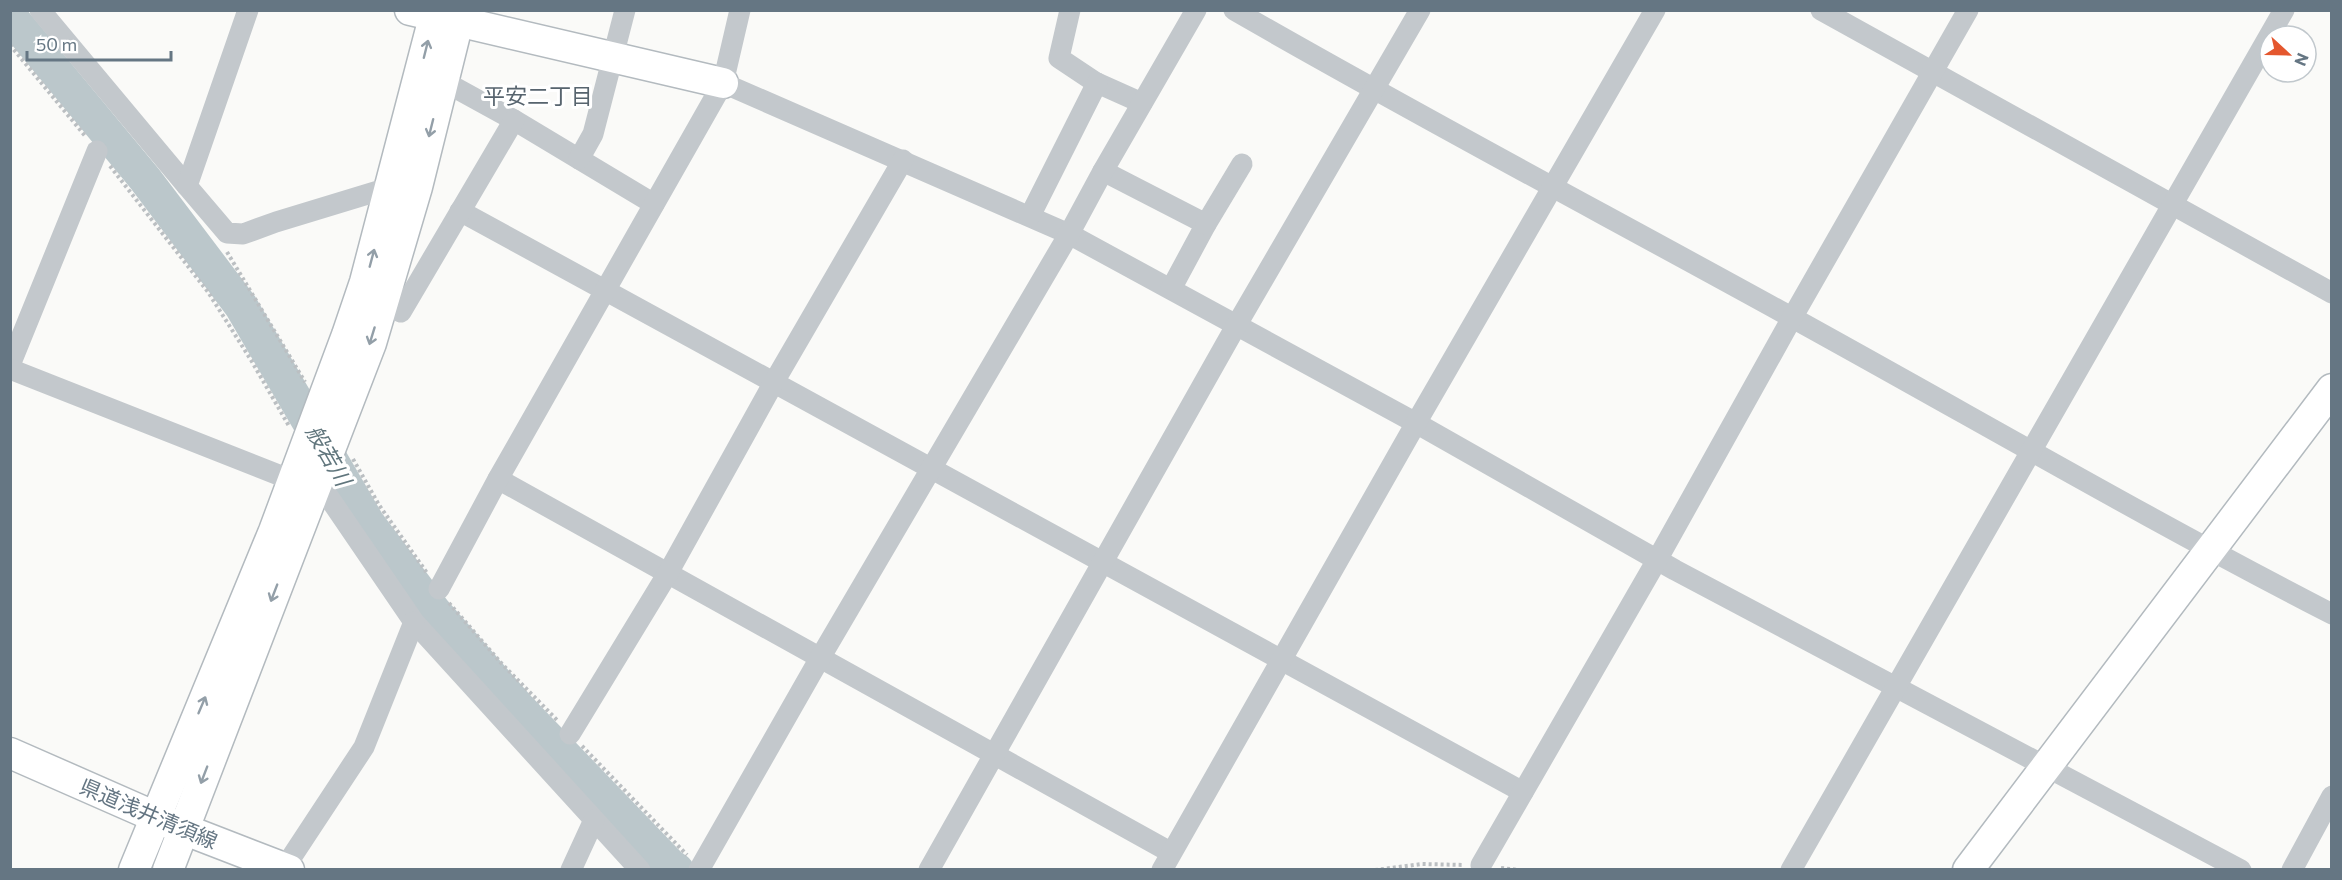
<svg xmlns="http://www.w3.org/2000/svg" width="2342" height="880" font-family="Commissioner,'Noto Sans JP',sans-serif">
  <rect width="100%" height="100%" fill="#fafaf8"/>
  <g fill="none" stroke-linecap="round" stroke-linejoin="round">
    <polyline stroke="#bbc7cb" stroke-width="34" points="10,16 145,179 241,306 368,523 434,611 518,707 670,865 677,870"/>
    <defs>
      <g id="secondary">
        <polyline points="410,10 723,83"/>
        <polyline points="10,753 183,829 289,870"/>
        <polyline points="134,870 274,531 347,335 365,282 436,10"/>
        <polyline points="168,870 371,343 417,187 461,10"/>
        <polyline points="1968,870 2332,389"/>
      </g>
    </defs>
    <use href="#secondary" stroke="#b3babf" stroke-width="33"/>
    <g stroke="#bbbfc2" stroke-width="4" stroke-dasharray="3 3" stroke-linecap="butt">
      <polyline points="10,45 86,137"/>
      <polyline points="110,166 208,292 251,360 289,426"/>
      <polyline points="227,252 305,382"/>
      <polyline points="353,459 379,505 427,573"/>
      <polyline points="449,603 502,664 558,721"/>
      <polyline points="582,746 687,855"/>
      <polyline points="1501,868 1519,870"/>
      <polyline points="1375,870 1422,864 1464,865"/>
    </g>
    <g stroke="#c3c8cc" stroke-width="21">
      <polyline points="40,10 187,186"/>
      <polyline points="248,10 187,186 227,233 243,234 276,222 391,187"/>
      <polyline points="1070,10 1059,58 1095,82 1142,103"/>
      <path d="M1234,10C1418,116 1606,215 1791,317C1971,416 2149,520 2332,614"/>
      <polyline points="1821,10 2332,293"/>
      <polyline points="443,81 514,120 654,204"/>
      <polyline points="723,83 1069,234 1416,423 1675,570 2241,870"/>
      <polyline points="579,159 593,134 625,10"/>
      <polyline points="1103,171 1206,224 1171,289"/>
      <polyline points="460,211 1523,792"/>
      <polyline points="1030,216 1097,83"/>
      <polyline points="1206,224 1242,164"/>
      <polyline points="382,304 401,312 514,120"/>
      <polyline points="10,365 97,151"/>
      <polyline points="10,369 294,481"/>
      <polyline points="498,479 1170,852"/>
      <polyline points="317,480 414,622 640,870"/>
      <polyline points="439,589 498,479 723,83 740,10"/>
      <polyline points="570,734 668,573 774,382 903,160"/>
      <polyline points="1481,865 1657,560 1792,318 1968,10"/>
      <polyline points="283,870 364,747 414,622"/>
      <polyline points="571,870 594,820"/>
      <polyline points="699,870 820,658 1069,234 1103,171 1196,10"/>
      <polyline points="929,870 1236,326 1420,10"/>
      <polyline points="1162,870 1416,423 1655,10"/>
      <polyline points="1791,870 2284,10"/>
      <polyline points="2292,870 2332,796"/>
    </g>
    <use href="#secondary" stroke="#fff" stroke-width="30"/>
  </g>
  <defs><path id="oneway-shaft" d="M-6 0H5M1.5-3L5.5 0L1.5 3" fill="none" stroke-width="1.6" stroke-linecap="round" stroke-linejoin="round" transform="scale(1.5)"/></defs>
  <g stroke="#939fa8">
    <use href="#oneway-shaft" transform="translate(426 49) rotate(-76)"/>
    <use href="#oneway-shaft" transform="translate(431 128) rotate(104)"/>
    <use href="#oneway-shaft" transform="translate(372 258) rotate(-75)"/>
    <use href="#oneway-shaft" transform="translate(372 336) rotate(107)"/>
    <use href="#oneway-shaft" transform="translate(274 593) rotate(111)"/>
    <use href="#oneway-shaft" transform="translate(202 705) rotate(-67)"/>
    <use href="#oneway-shaft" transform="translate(204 775) rotate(111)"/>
  </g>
  <g text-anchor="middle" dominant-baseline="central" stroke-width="6" stroke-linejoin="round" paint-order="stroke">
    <g font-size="21" fill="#657683" stroke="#fff">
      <text transform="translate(149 813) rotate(23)">県道浅井清須線</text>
    </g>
    <g font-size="22" fill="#57646e" stroke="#fff">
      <text x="538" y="95">平安二丁目</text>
    </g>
    <g font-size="22" font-style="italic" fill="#60757c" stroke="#fff">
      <text transform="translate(329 455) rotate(60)">般若川</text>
    </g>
  </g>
  <rect width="2342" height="880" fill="none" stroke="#657683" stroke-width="24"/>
  <g transform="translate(2288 54) rotate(112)"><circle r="28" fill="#ffffff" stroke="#c1c8cd" stroke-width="1.5"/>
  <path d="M0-4.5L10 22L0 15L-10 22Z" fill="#e4572e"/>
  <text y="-9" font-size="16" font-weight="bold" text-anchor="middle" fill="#657683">N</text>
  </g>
  <path d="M27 51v9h144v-9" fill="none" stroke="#657683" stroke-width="3"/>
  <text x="36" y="51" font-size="18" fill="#657683" stroke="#ffffff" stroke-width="4.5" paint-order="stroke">50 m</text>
</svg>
